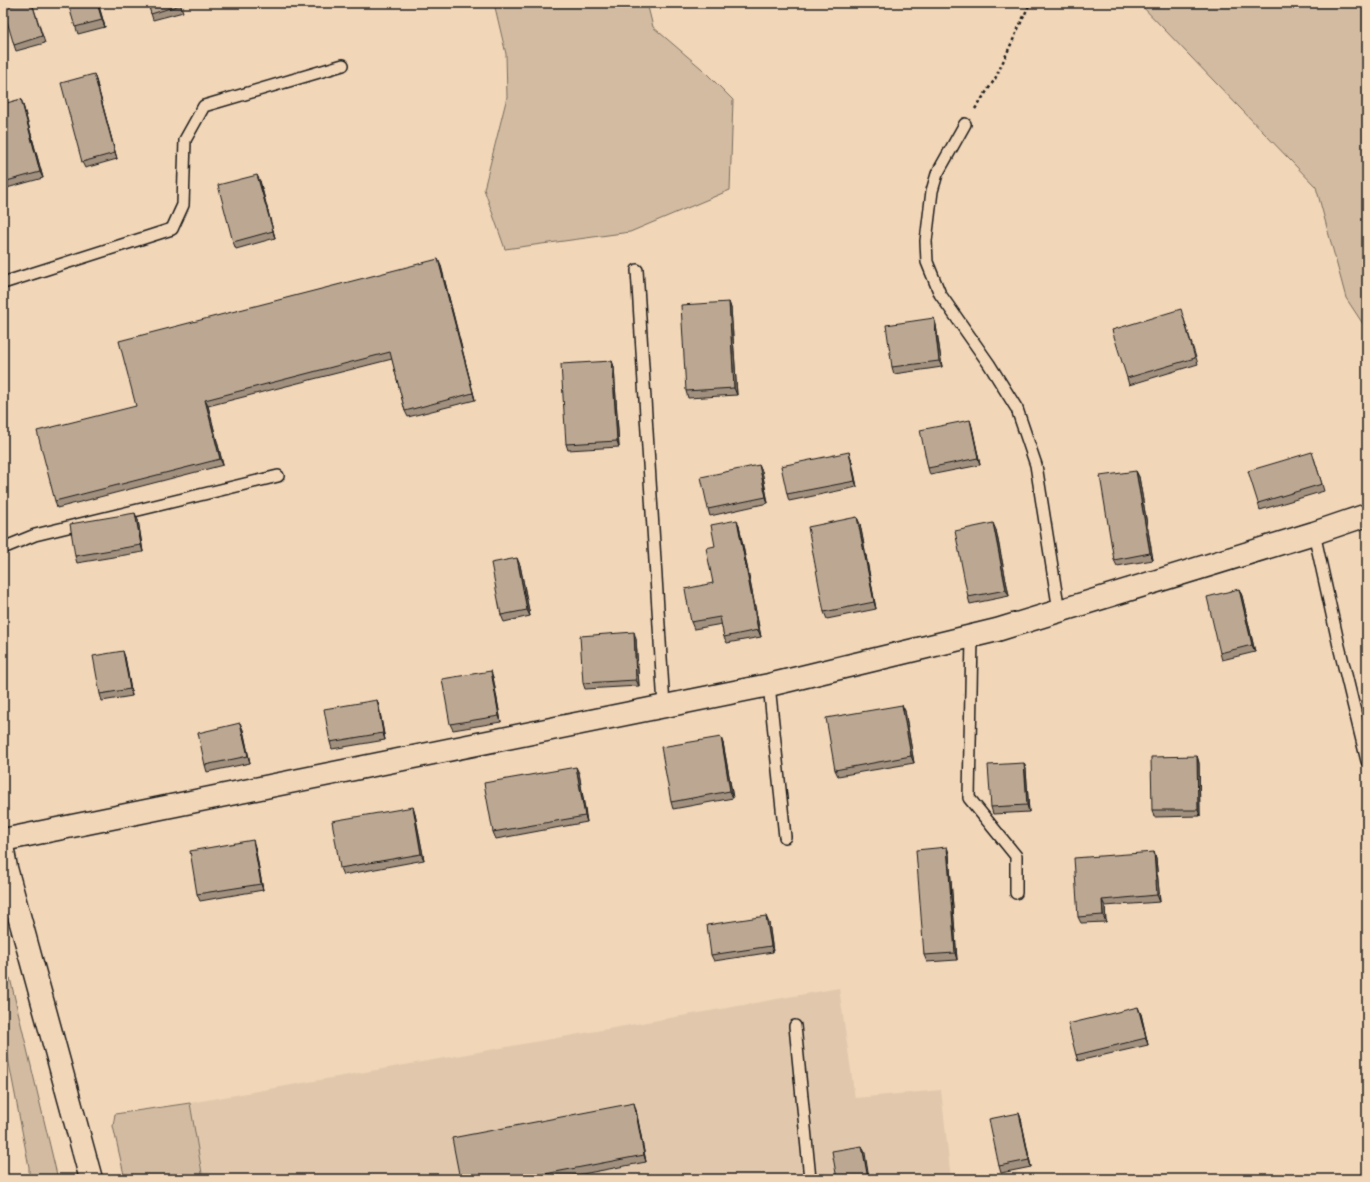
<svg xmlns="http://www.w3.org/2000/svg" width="1370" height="1182" font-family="'Playpen Sans',sans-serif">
  <rect width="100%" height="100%" fill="#f1d6b8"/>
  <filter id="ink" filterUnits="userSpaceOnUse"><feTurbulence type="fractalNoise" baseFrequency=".025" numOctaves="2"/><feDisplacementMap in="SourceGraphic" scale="8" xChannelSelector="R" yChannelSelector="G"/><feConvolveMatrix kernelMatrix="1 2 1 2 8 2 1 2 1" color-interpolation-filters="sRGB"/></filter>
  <g filter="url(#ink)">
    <polygon fill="#e1c8ad" points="839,988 855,1098 941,1090 951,1179 203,1179 190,1103"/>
    <g fill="#d2bba1" stroke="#776c5e">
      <polygon points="494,3 647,3 653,27 701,68 733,100 730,190 630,232 505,249 484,189 507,97 506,54"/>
      <polygon points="1139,3 1367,3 1367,330 1346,298 1316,187"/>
      <polygon points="3,976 10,978 58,1179 29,1179 29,1167 3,1032"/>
      <polygon points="190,1103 203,1179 125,1179 113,1126 115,1114"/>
    </g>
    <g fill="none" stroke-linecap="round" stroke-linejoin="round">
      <defs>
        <g id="service">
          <polyline points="965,124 937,174 932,191 926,241 927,262 940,294 989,364 1017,409 1036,465 1059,611"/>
          <polyline points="637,270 664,706"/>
          <polyline points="3,283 172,229 183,205 185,140 204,106 343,65"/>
          <polyline points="1314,533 1339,646 1367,761"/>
          <polyline points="3,548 35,535 278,476"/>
          <polyline points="972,637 969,798 1016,856 1016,893"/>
          <polyline points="769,685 785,837"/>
          <polyline points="795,1026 810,1179"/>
        </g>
        <g id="minor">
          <polyline points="3,840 769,685 997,630 1314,533 1367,515"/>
          <polyline points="3,851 6,868 91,1179"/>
        </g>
      </defs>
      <use href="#service" stroke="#1c1c1c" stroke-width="14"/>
      <use href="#minor" stroke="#1c1c1c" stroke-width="25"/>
      <polyline stroke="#1c1c1c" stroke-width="2.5" stroke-dasharray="3 3" stroke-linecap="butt" points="975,109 995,79 1030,3"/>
      <use href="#service" stroke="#f1d6b8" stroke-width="11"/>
      <use href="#minor" stroke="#f1d6b8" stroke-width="22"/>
    </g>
    <g fill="#a2907e" stroke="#1c1c1c">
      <polygon points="32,3 45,43 16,51 14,45"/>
      <polygon points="68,3 98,3 105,27 78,34"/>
      <polygon points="148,3 180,3 183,12 153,20"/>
      <polygon points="96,80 117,159 85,168 82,162"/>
      <polygon points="3,104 23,105 43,178 3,189"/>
      <polygon points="260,181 275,238 236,249 233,242"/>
      <polygon points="441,266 475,400 408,417 405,411 392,359 208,406 223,465 57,508 55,501 136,406"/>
      <polygon points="729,302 731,308 737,395 688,398 686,391"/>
      <polygon points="1183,316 1198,364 1129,385 1127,378"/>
      <polygon points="934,318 936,325 942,367 894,374 892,367"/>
      <polygon points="612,361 614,367 619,447 568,450 566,444"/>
      <polygon points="970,420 972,427 980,465 930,475 928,468"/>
      <polygon points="851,458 857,487 789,501 787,494"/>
      <polygon points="1314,458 1324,491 1260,510 1258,503"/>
      <polygon points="762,471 768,503 710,516 708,509"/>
      <polygon points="1136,471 1139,477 1153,560 1117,566 1114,560"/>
      <polygon points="138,520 143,552 77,563 75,556"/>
      <polygon points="860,524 876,609 827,619 824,612"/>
      <polygon points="739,526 761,637 727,643 724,637 722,624 694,629 691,622 713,583 715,546"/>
      <polygon points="996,530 1009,596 970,604 968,597"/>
      <polygon points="520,565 530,616 504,622 501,615"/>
      <polygon points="1239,589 1242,596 1255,652 1222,660 1220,653"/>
      <polygon points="636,639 639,686 585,689 583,683"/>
      <polygon points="125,657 132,696 102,701 100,694"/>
      <polygon points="493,677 501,722 453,730 450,724"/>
      <polygon points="377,700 379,707 385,740 332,749 330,742"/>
      <polygon points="902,705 905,711 914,763 838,776 835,770"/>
      <polygon points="240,723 243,730 250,763 207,772 205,765"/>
      <polygon points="723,743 733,798 673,809 671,802"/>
      <polygon points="1197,756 1199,763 1200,816 1154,817 1152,810"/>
      <polygon points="1024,763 1026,769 1029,812 993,814 991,807"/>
      <polygon points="579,773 587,822 496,839 493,832"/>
      <polygon points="415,814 424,860 343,875 340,868"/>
      <polygon points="255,847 263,890 200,901 197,894"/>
      <polygon points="947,847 949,854 957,960 927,962 924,955"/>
      <polygon points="1154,852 1156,859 1160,902 1105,906 1106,922 1081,923 1078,917"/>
      <polygon points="769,923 773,952 714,961 711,955"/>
      <polygon points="1141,1014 1148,1045 1078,1061 1076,1055"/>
      <polygon points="636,1110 646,1162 556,1179 460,1179"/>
      <polygon points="1019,1113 1021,1119 1031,1167 1001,1173 999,1166"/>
    </g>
    <g fill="#847666" stroke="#1c1c1c">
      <polygon points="97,3 98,3 105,27 102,20"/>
      <polygon points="94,74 96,80 117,159 115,153"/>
      <polygon points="21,99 23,105 43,178 40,172"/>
      <polygon points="257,175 260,181 275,238"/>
      <polygon points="438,259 441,266 475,400 473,393"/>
      <polygon points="729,302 731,308 737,395 734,388"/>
      <polygon points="934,318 936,325 942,367 939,361"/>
      <polygon points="612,361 614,367 619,447 617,441"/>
      <polygon points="205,400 208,406 223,465 220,459"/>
      <polygon points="970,420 972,427 980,465 978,458"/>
      <polygon points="849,452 851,458 857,487 855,481"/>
      <polygon points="759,465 762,471 768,503 766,497"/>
      <polygon points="1136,471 1139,477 1153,560 1150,553"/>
      <polygon points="135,513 138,520 143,552 141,545"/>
      <polygon points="857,517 860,524 876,609 874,602"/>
      <polygon points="737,520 739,526 761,637 758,630"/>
      <polygon points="993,523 996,530 1009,596 1006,590"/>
      <polygon points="517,558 520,565 530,616 527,610"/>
      <polygon points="1239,589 1242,596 1255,652 1252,645"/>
      <polygon points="634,632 636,639 639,686 636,680"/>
      <polygon points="123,651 125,657 132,696 130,689"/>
      <polygon points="491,671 493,677 501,722 499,716"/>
      <polygon points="377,700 379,707 385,740 383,733"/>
      <polygon points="902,705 905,711 914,763 911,756"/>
      <polygon points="240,723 243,730 250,763 248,756"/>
      <polygon points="721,737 723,743 733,798 730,791"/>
      <polygon points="1197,756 1199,763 1200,816 1198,810"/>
      <polygon points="1024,763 1026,769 1029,812 1027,805"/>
      <polygon points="576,767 579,773 587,822 585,816"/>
      <polygon points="413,807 415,814 424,860 421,854"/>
      <polygon points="253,840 255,847 263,890 261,884"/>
      <polygon points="947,847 949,854 957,960 955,953"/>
      <polygon points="1154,852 1156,859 1160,902 1157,895"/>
      <polygon points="1102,900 1105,906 1106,922 1103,915"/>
      <polygon points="766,916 769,923 773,952 771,946"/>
      <polygon points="1138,1007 1141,1014 1148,1045 1146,1038"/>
      <polygon points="634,1103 636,1110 646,1162 644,1155"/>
      <polygon points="1019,1113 1021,1119 1031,1167 1029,1160"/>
      <polygon points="862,1146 865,1153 869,1179 868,1179"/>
    </g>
    <g fill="#bca892" stroke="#1c1c1c">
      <polygon points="20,3 32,3 42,36 14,45 3,8"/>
      <polygon points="68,3 97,3 102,20 75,27"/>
      <polygon points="148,3 180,3 180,5 151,14"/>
      <polygon points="94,74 115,153 82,162 61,83"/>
      <polygon points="21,99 40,172 3,182 3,104"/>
      <polygon points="257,175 273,231 233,242 218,185"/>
      <polygon points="438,259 473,393 405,411 390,352 205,400 220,459 55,501 37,431 136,406 119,341"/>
      <polygon points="729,302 734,388 686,391 681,305"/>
      <polygon points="1181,309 1195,358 1127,378 1112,330"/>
      <polygon points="934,318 939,361 892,367 886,325"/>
      <polygon points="612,361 617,441 566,444 561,364"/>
      <polygon points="970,420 978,458 928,468 920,430"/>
      <polygon points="849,452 855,481 787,494 781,466"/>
      <polygon points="1312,452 1322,484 1258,503 1248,471"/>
      <polygon points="759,465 766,497 708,509 701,477"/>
      <polygon points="1136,471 1150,553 1114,560 1100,476"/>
      <polygon points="135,513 141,545 75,556 70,524"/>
      <polygon points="857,517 874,602 824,612 808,527"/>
      <polygon points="737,520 758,630 724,637 720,617 691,622 685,589 713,583 706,548 715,546 711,525"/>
      <polygon points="993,523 1006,590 968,597 955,531"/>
      <polygon points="517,558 527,610 501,615 491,563"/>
      <polygon points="1239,589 1252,645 1220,653 1207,597"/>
      <polygon points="634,632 636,680 583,683 580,636"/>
      <polygon points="123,651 130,689 100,694 93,656"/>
      <polygon points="491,671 499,716 450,724 442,679"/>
      <polygon points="377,700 383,733 330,742 324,709"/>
      <polygon points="902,705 911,756 835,770 826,718"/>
      <polygon points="240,723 248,756 205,765 198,733"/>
      <polygon points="721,737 730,791 671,802 661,747"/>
      <polygon points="1197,756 1198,810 1152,810 1151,757"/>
      <polygon points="1024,763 1027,805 991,807 988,765"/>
      <polygon points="576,767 585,816 493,832 484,783"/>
      <polygon points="413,807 421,854 340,868 332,821"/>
      <polygon points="253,840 261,884 197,894 190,851"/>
      <polygon points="947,847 955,953 924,955 916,850"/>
      <polygon points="1154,852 1157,895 1102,900 1103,915 1078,917 1074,858"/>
      <polygon points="766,916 771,946 711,955 707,925"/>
      <polygon points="1138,1007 1146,1038 1076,1055 1068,1024"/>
      <polygon points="634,1103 644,1155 519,1179 460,1179 452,1138"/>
      <polygon points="1019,1113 1029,1160 999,1166 989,1119"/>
      <polygon points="862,1146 868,1179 837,1179 832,1151"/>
    </g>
  </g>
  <rect width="1370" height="1182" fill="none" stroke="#f1d6b8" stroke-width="16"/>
  <rect x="8" y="8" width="1354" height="1166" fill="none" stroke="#1c1c1c" stroke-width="1.5" filter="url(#ink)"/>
</svg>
